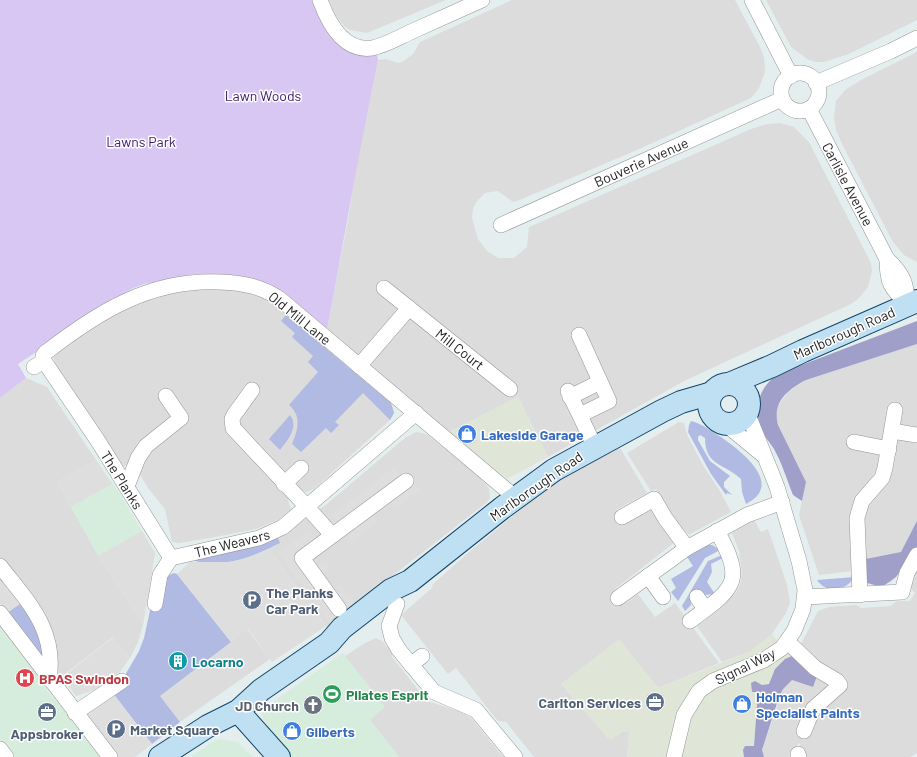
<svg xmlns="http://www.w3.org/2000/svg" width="917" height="757" font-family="Barlow,sans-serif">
  <rect width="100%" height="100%" fill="#e5eeee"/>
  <g fill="#dbdcdb">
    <polygon points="329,0 446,0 367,33 350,30 344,26 336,16"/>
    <polygon points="512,0 735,0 760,47 764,57 765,72 759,88 751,98 637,150 517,201 513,202 498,191 485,193 476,202 473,208 472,218 478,239 487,251 498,258 514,258 527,247 529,227 751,129 767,124 780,123 794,127 809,142 871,263 872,271 868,287 859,298 851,304 684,381 548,457 518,397 449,432 327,330 348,220 360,143 378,60 386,59 398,63 402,62 413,54 420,42"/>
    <polygon points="766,0 917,0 917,20 849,54 824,62 815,62 807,59 791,47"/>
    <polygon points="917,52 917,262 904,255 893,242 843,146 836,130 834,118 836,101 845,90 861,80"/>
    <polygon points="225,286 264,295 388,401 393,407 394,413 390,420 314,489 306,492 300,490 288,500 291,510 278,520 256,529 210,538 179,543 172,542 165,509 148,488 138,471 126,465 123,466 58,371 52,353 121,310 160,293"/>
    <polygon points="917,344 917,753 910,757 807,757 799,743 789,757 764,757 762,750 783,689 792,680 813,687 817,676 796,654 818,611 829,607 856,605 861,608 891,606 897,601 910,601 915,593 897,575 890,583 862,570 819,575 799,515 806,482 778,425 775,415 777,407 788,392 806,380"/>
    <polygon points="26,378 47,387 96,460 57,482 100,559 143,625 138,642 130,658 113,637 58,679 0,603 0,398"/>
    <polygon points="679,422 684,423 688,437 704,467 720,491 731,512 690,534 688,534 674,520 656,489 651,491 627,453"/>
    <polygon points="416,432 426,434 473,471 489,488 490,498 486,503 327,627 269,549 280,543 278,538 327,504 405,438"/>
    <polygon points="620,448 647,493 616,510 624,522 650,507 675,542 615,589 626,603 638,594 655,617 675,603 719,663 658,688 619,640 561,684 608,738 612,739 622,732 629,731 627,757 534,757 506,722 498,721 456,668 448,674 401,615 433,587 432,585 468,553 538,495 564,477"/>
    <polygon points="754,520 761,532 768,529 787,585 790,603 786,613 772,634 765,641 749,652 722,662 697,626 720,608 736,593 740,585 742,573 739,551 732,533"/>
    <polygon points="247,629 270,659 180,722 160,696"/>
    <polygon points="376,638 382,641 392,652 392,657 427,701 461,712 471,718 503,757 399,757 370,720 384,707 345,656 365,643"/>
  </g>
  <g fill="#d6edde">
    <polygon points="96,460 119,492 155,553 143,625 100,559 57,482"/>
    <polygon points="0,620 47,690 102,757 12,757 0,742"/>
    <polygon points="343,653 385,707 370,720 399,757 289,757 262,718 262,712 271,703"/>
    <polygon points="221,739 237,742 253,757 190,757 216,740"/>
  </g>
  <g fill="#dfe6d8">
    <polygon points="518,397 548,457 507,479 449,432"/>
    <polygon points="772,634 791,656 775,669 769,684 762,685 755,681 759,692 754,746 745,746 744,757 627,757 629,731 622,732 612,739 608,738 561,684 619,639 658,688 749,652"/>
  </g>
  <g fill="#b1bae3">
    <path d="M286,315L391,403L394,413L390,420L363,393L335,422L339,425L331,433L326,428L301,452L292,444C298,430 302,416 289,405L318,372L308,362L313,356L292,337L295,333L281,321Z"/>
    <path d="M290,415C299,427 288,440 280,450L269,439Z"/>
    <path d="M691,421C701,423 712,432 721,437C741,451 785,484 746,504L742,492L741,479C724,463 705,466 705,438L700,435L698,437V440L710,461L730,476L724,482V487L732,495L727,493L726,495L711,474L688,432L689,425Z"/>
    <path d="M278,538L280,543C257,555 235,564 209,563C204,562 198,563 194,560Z"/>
    <polygon points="707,545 712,545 720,550 705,558 678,601 671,592 676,588 671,579 693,566 687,557"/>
    <polygon points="722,555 723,558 711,564 712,572 707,582 715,594 704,595 700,590 690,595 691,605 685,611 682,606 708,561"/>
    <polygon points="174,573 177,574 231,642 160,696 180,722 152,744 112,692 124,677 139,651 144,638 151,606 163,578"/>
    <path d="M854,577C847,591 826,594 817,580Z"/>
    <polygon points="20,604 38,628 44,653 41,657 7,613"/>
  </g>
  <g fill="#9f9fc9">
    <path d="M917,321V344L806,380C787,390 772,402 778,425L806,482L802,501L793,495C787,480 782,463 774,449C770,443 765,437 762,431C752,409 759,387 778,374Z"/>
    <polygon points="917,521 917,547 896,577 882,587 867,583 863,565 866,559 901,552"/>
    <polygon points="794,655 817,676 813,687 792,680 783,689 779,697 762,750 764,757 744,757 743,750 745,746 754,746 758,692 752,692 751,683 755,681 762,685 769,684 775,669 785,659"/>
  </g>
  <path fill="#d8c7f3" d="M0,0H313L326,30L339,45L377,54L378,60C359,150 344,240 327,330L225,276L194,274L144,284L131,289L18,364L26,378L0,398Z"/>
  <g fill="#dedede">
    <polygon points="96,460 112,484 71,507 57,482"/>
    <polygon points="394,467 399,474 405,470 420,490 396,508 389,499 371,513 378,522 353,542 332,515"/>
    <polygon points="309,530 323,549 315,557 317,566 325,561 331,569 323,575 334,589 341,584 356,605 330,625 278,553"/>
    <polygon points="142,531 155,553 143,625 98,556"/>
    <polygon points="269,549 326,626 272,662 248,629 231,642 177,574 190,562 230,562 247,558"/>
    <polygon points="0,579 19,604 7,613 0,603"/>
    <polygon points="114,637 130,658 120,672 110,685 76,696 62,677"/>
    <polygon points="112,692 152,744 135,757 115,757 81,714"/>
  </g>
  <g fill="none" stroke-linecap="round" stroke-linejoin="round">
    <defs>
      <g id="street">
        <path d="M320,0C328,22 343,52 372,48C387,45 401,36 415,30C437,20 460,10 482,0"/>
        <polyline points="752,0 791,76"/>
        <circle cx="800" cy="92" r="19"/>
        <polyline points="816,83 891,51 917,38"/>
        <path d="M809,109L887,259C904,275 906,283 908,305"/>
        <polyline points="501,225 782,99"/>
        <path d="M887,259C887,284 891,288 908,305"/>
        <polyline points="384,288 510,389"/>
        <polyline points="579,335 609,401 580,415"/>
        <polyline points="44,361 98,441 171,558 160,575 155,604"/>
        <polyline points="359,366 409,308"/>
        <path d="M34,367L44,361L43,356L45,353C98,312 150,279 220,282C243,283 261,286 280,299L516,498"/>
        <polyline points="252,390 234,415 232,419 233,428 308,508 332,535"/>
        <polyline points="568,391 595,447"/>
        <polyline points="570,397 600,382"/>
        <polyline points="723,422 763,455"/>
        <polyline points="892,431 917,435"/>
        <polyline points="854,442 889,449"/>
        <polyline points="284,484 301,468"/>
        <polyline points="127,486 138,458 146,446 181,418 166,396"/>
        <polyline points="622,517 654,499 665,518 687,548"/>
        <polyline points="171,558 259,538 283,527 416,413"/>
        <path d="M0,566C28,602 57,630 49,679"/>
        <polyline points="648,576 663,597"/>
        <polyline points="860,595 857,518 862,501 882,478 885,468 895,410"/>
        <polyline points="697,597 705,609"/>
        <polyline points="805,597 902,592 907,573 917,555"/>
        <polyline points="618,598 687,548 747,515 782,502"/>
        <polyline points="397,604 389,626 392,638 399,650 434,692 476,710 515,757"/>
        <polyline points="339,609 302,558 406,481"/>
        <polyline points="0,613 110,757"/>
        <path d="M690,621C734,588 746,583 717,531"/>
        <polyline points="788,642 815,668 837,681 840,685 813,709 804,731"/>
        <polyline points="411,665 422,656"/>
        <polyline points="75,713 122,681"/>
        <polyline points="0,749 6,757"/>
        <polyline points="798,754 799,757"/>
        <polyline points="674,757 684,715 699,691 713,681 764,660 782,648 794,631 803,609 805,590 799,561 777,487 747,412"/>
      </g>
      <g id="secondary">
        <polyline points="729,384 772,366 803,351 917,301"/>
        <circle cx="729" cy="404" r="20"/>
        <polyline points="238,711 279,757"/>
        <polyline points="160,757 208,726 238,711 261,690 329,643 342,628 391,590 410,581 502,508 554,470 662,411 681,402 712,393"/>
      </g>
    </defs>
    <use href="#street" stroke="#959595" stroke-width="16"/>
    <use href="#secondary" stroke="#114469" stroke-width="24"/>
    <use href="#street" stroke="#fff" stroke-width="15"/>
    <use href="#secondary" stroke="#bfe0f2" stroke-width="22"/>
  </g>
  <defs>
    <symbol id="shop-disc" viewBox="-11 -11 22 22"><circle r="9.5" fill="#3f7fe0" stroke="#fff"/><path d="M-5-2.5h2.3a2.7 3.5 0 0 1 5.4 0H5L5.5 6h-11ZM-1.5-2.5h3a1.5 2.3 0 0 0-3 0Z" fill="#fff"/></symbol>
    <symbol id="parking-disc" viewBox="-11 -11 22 22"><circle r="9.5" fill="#5c6f8a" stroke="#fff"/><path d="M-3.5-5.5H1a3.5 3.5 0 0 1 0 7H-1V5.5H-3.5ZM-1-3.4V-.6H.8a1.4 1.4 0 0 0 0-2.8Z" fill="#fff"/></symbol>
    <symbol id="building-disc" viewBox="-11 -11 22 22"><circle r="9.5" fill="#0f9aa8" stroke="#fff"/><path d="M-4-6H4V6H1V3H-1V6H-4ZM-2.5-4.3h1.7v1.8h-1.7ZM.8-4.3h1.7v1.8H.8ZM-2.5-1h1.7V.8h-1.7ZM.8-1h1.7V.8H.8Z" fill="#fff"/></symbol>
    <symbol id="hospital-disc" viewBox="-11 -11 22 22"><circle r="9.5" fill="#e0444e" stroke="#fff"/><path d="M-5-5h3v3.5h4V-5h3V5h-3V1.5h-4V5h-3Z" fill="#fff"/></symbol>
    <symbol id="stadium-disc" viewBox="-11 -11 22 22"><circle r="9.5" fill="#2e9e5b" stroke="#fff"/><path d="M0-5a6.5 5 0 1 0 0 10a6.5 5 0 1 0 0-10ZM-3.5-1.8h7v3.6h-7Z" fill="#fff"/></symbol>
    <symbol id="office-disc" viewBox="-11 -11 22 22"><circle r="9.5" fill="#5c6f8a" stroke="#fff"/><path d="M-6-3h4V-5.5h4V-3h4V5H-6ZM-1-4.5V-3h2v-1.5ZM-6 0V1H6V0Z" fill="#fff"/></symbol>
    <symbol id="church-disc" viewBox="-11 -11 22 22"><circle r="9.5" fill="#6b7280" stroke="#fff"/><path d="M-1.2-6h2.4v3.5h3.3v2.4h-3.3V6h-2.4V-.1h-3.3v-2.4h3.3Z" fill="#fff"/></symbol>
  </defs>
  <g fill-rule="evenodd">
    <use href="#shop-disc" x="456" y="423" width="22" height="22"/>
    <use href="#parking-disc" x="241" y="589" width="22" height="22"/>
    <use href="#building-disc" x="167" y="650" width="22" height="22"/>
    <use href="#hospital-disc" x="14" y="667" width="22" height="22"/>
    <use href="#stadium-disc" x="321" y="683" width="22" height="22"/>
    <use href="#office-disc" x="644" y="691" width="22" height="22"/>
    <use href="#shop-disc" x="731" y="693" width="22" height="22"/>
    <use href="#church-disc" x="302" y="694" width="22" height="22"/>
    <use href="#office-disc" x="36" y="701" width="22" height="22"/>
    <use href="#parking-disc" x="105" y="718" width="22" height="22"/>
    <use href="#shop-disc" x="281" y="720" width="22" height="22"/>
  </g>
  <g text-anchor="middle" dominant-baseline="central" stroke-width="3" stroke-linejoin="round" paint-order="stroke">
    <g font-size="14" fill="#3b1871" stroke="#fff">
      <text x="263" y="95">Lawn Woods</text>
      <text x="141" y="141">Lawns Park</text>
    </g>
    <g font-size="14" fill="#1e1e1e" stroke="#fff">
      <text transform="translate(641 162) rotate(-24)">Bouverie Avenue</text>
      <text transform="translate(848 184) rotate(62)">Carlisle Avenue</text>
      <text transform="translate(300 318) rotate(39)">Old Mill Lane</text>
      <text transform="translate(844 333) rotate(-24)">Marlborough Road</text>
      <text transform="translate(460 349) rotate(38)">Mill Court</text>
      <text transform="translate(122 480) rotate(58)">The Planks</text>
      <text transform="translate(536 486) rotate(-35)">Marlborough Road</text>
      <text transform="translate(232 543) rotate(-14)">The Weavers</text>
      <text transform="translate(745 666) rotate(-26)">Signal Way</text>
    </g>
    <g font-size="14" font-weight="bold" fill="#366cbe" stroke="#fff" text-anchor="start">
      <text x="481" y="434">Lakeside Garage</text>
      <text x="756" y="696">Holman<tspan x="756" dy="16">Specialist Paints</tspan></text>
      <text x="306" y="731">Gilberts</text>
    </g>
    <g font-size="14" font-weight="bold" fill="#4e5e75" stroke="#fff" text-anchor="start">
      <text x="266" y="592">The Planks<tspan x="266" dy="16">Car Park</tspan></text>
      <text x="641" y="702" text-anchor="end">Carlton Services</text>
      <text x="130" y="729">Market Square</text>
      <text x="47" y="733" text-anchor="middle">Appsbroker</text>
    </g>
    <g font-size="14" font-weight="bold" fill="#0d838f" stroke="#fff" text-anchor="start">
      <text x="192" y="661">Locarno</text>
    </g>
    <g font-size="14" font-weight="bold" fill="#be3a42" stroke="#fff" text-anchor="start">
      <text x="39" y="678">BPAS Swindon</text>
    </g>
    <g font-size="14" font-weight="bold" fill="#27864d" stroke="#fff" text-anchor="start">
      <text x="346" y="694">Pilates Esprit</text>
    </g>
    <g font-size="14" font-weight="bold" fill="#5b616d" stroke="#fff" text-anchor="end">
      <text x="299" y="705">JD Church</text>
    </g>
  </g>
</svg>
